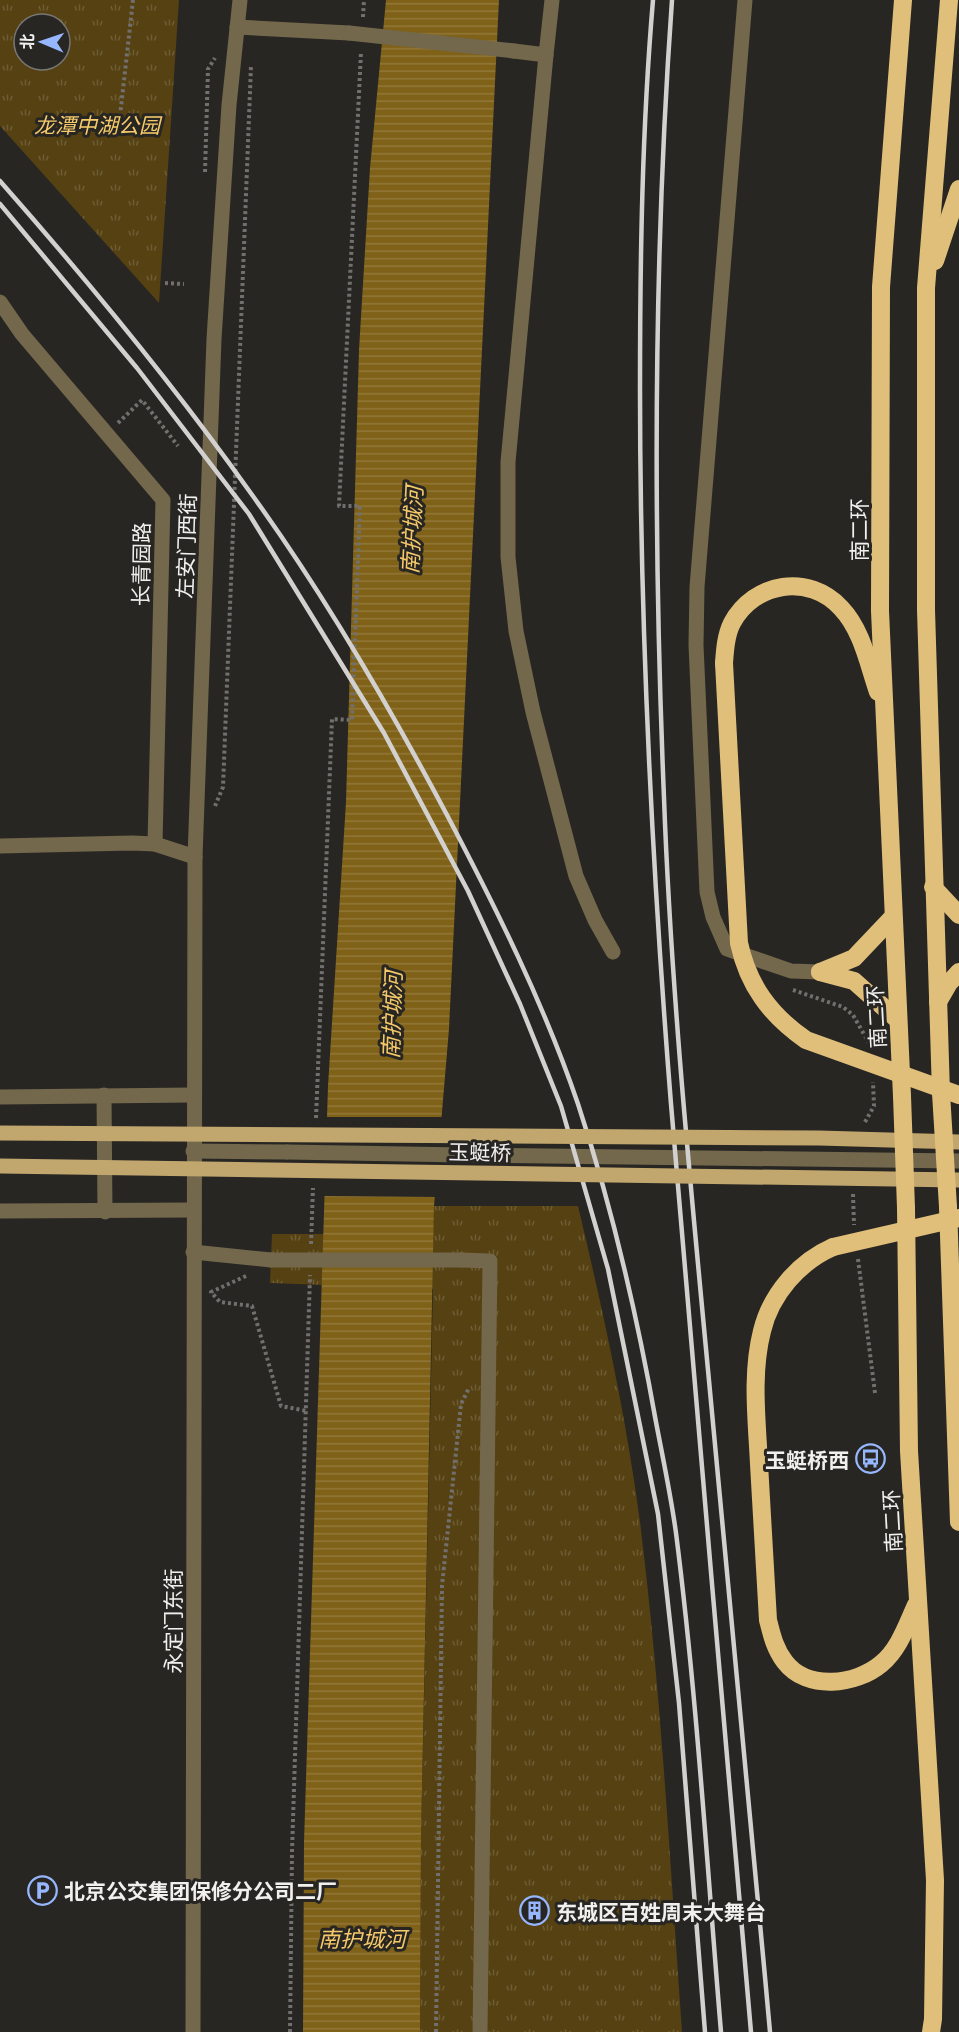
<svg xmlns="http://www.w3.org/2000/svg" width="959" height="2032" font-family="Georgia,'Noto Sans SC',serif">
  <defs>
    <pattern id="park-tufts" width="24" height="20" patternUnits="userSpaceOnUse" patternTransform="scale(1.5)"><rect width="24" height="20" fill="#554111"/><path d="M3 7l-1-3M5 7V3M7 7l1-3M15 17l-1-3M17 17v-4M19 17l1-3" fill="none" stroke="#6e5d34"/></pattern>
    <pattern id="water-rules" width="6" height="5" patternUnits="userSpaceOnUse" patternTransform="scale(1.5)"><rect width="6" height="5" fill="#7f6118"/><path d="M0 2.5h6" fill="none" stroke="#92783a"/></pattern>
  </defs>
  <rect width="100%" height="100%" fill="#282623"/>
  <g fill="url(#park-tufts)" fill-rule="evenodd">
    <path d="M0,0H179L159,303L0,126ZM24,24H60V60H24Z"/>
    <path d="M434,1206H578C603,1311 626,1415 640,1522C661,1691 670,1862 682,2032H420L421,1835L433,1289L270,1283L272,1234H433Z"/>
  </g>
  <polygon fill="url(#water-rules)" points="386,0 499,0 449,1029 434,1206 421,1835 420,2032 303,2032 304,1842 328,1086 346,802 359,350 370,168"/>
  <polygon fill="#282623" points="324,1117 445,1117 438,1197 321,1196"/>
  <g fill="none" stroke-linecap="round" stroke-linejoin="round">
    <g stroke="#72706e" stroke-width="4" stroke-dasharray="3 3" stroke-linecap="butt">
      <polyline points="363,17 364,0"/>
      <polyline points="118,134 133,0"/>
      <polyline points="205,172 208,69 215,58"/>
      <polyline points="165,283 184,284"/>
      <polyline points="118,423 142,400 178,446"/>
      <polyline points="215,806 223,787 251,66"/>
      <polyline points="793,990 843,1007 853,1015 869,1043"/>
      <polyline points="316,1118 332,719 352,720 360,506 339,506 361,52"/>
      <polyline points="865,1122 874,1106 873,1082"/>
      <polyline points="853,1194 854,1225"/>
      <polyline points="311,1244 313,1188"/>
      <polyline points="858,1259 875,1393"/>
      <polyline points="246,1276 211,1292 220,1302 252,1306 281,1406 307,1411"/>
      <polyline points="290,2032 292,1852 310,1275"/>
      <polyline points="436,2032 442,1586 461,1404 469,1388"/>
    </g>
    <g stroke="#73674c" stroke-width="15">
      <polyline points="745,0 697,587 696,645 707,892 713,917 727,949 791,971 820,972"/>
      <polyline points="237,27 349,33"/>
      <polyline points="514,51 546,55 552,0"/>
      <polyline points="546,55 508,462 508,557 516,631 533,712 576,876 595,920 613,952"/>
      <polyline points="0,302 22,334 163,500 155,844"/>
      <polyline points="0,846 132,843 155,844 195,857"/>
      <polyline points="104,1095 105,1212"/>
      <polyline points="0,1097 193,1095"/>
      <polyline points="193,1151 287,1152"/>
      <polyline points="464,1155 959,1161"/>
      <polyline points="0,1211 193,1210"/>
      <polyline points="193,1252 271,1260"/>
      <polyline points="462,1260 490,1261 480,2032"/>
      <polyline points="193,2032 195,857 214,339 229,105 240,0"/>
    </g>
    <g stroke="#e0bf7b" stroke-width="18">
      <polyline points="935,261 959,189"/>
      <path d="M724,663C725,649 726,635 732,623C754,582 809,573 841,608C862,630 868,663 878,692"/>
      <polyline points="933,887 959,915"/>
      <polyline points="820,972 854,981 898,1020"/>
      <polyline points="820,972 854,958 892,918"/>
      <polyline points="938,1002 949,983 959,972"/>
      <polyline points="941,1093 926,610 926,288 949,0"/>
      <polyline points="902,1096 880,611 881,287 903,0"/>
      <polyline points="948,1207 959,1522"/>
      <polyline points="906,1208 909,1451 935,1880 933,2019 931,2032"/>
      <path d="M833,1247C799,1262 771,1294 762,1331C751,1374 757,1421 759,1464C762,1516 765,1568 768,1620C772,1636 775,1649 785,1662C807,1691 856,1685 881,1664C899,1649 906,1627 916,1605"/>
    </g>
    <g stroke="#d2d1cf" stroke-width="4.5">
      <path d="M653,0C642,129 640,259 640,389C640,628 652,866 671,1104C697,1413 724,1723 751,2032"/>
      <path d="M672,0C653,266 653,532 664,798C671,989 690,1179 708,1370C729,1590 750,1811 770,2032"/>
      <path d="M0,181C88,281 173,384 250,492C324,594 388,704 447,815C496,908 544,1004 578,1104C612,1207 637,1315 656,1422C663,1459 671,1496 676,1533C697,1698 707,1866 721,2032"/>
      <polyline points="0,204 137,368 249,514 384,733 468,891 520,1004 561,1106 608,1269 658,1514 679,1703 705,2032"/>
    </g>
    <g stroke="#73674c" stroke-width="15">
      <polyline points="349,33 514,51"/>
      <polyline points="287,1152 464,1155"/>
      <polyline points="271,1260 462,1260"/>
    </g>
    <g stroke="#c1a66e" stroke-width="15">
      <polyline points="0,1133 819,1138 959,1142"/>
      <polyline points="0,1166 959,1180"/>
    </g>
    <g stroke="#e0bf7b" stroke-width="18">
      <path d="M724,663L739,943C748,985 770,1015 806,1040L959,1095"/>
      <polyline points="941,1093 948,1207"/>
      <polyline points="902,1096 906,1208"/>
      <polyline points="833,1247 959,1218"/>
    </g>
  </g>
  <defs>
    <symbol id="bus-ring" viewBox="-11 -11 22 22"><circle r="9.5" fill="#282623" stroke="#96b6fd" stroke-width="1.5"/><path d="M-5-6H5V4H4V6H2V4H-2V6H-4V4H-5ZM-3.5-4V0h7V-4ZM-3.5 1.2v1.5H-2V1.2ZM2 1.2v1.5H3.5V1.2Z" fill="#96b6fd"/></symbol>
    <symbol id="parking-ring" viewBox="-11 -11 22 22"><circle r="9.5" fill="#282623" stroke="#96b6fd" stroke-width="1.5"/><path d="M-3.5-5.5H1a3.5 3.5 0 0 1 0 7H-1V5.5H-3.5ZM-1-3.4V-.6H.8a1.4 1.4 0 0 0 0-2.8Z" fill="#96b6fd"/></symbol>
    <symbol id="building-ring" viewBox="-11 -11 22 22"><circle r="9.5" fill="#282623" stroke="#96b6fd" stroke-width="1.5"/><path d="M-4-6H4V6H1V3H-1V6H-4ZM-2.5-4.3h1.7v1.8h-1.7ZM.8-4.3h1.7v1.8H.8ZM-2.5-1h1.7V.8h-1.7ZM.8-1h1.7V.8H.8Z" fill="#96b6fd"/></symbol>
  </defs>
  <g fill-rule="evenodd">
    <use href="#bus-ring" x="854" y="1442" width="33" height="33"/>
    <use href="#parking-ring" x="26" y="1874" width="33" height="33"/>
    <use href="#building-ring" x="518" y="1894" width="33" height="33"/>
  </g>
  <g text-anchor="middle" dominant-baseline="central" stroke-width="6" stroke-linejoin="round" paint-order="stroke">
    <g font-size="21" font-style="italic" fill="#f7cb6b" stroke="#282623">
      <text x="97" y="124">龙潭中湖公园</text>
    </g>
    <g font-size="21" fill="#f1f0ee" stroke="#282623">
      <text transform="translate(858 530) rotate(-90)">南二环</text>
      <text transform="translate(185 546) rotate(-88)">左安门西街</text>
      <text transform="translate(140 564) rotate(-89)">长青园路</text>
      <text transform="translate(875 1017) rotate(-93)">南二环</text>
      <text transform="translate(480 1151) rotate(1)">玉蜓桥</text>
      <text transform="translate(891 1521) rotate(-93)">南二环</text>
      <text transform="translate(172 1621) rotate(-90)">永定门东街</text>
    </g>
    <g font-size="21" font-weight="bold" fill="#f1f0ee" stroke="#282623" text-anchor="start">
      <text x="849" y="1459" text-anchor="end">玉蜓桥西</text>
      <text x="64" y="1890">北京公交集团保修分公司二厂</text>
      <text x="556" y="1911">东城区百姓周末大舞台</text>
    </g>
    <g font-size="22" font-style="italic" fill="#f5c969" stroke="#282623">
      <text transform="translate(410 530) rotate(-87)">南护城河</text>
      <text transform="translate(390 1015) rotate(-88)">南护城河</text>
      <text x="362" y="1937">南护城河</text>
    </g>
  </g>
  <g transform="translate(42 42) rotate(272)"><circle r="28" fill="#282623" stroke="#787774" stroke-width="1.5"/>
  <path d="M0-4.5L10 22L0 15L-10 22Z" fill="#96b6fd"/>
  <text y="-9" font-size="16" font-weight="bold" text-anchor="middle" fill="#f1f0ee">北</text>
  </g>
</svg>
